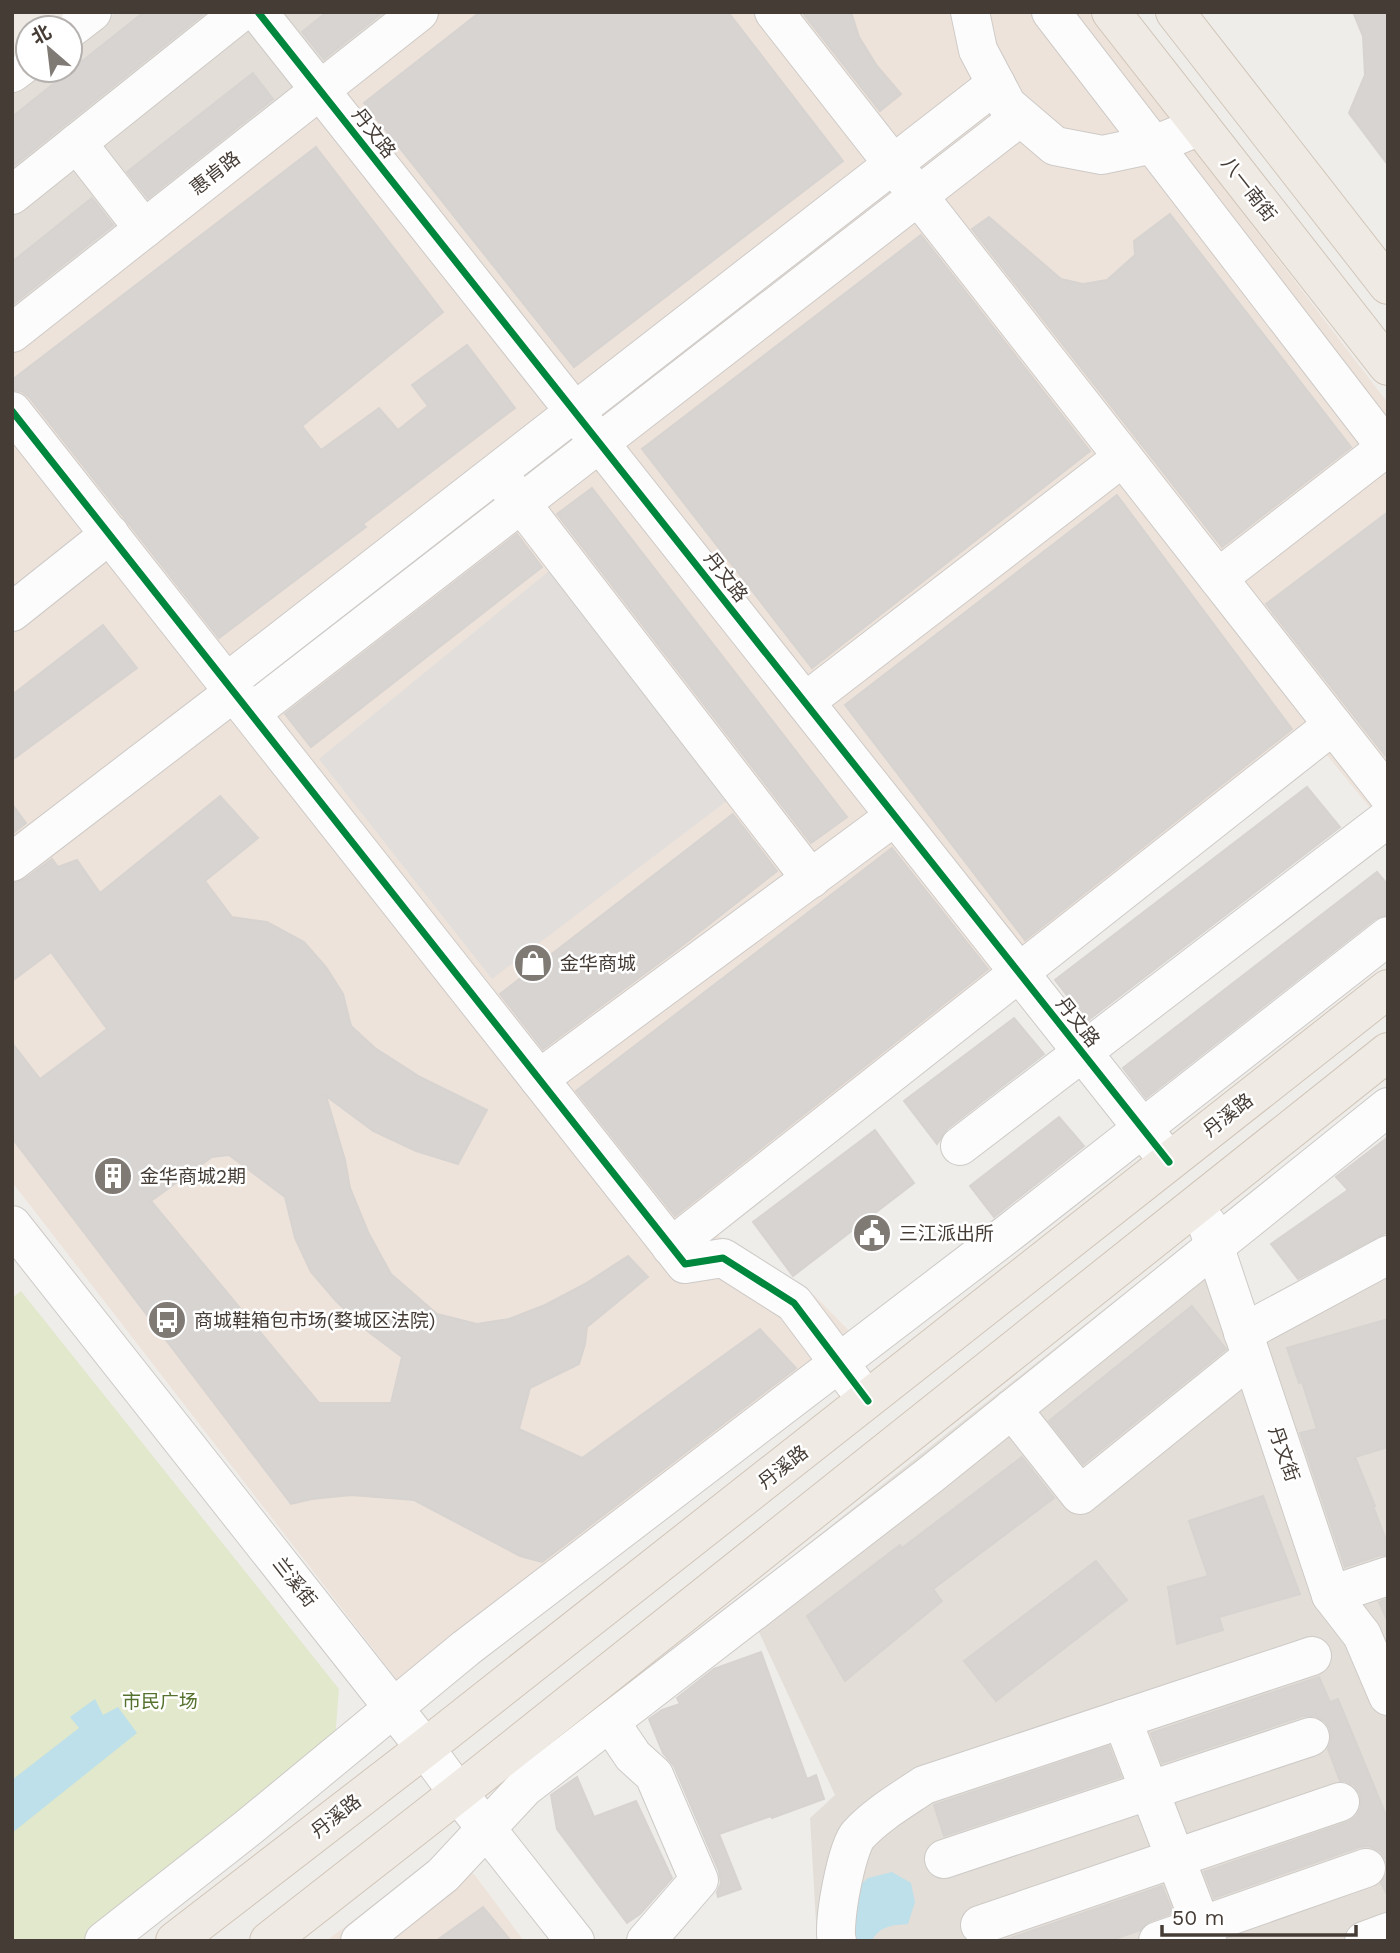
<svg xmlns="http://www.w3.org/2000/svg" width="1400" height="1953" font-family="'Work Sans','Noto Sans SC',sans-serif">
  <rect width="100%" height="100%" fill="#efedea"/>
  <g fill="#e3ded7">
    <polygon points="116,12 438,12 12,348 12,92 41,70 70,70 70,48"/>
    <polygon points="1199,1234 1221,1323 1388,1245 1388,1941 817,1941 810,1818 835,1795 742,1596"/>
  </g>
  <g fill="#eee3da">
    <polygon points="438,12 1089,12 1388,403 1388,830 1326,754 709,1230 815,1296 867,1349 418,1707 12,1182 12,348"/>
    <polygon points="431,1861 474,1874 524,1941 326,1941"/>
  </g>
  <polygon fill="#e1e8cb" points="21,1291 339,1689 334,1752 93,1941 12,1941 12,1298"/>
  <polygon fill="#e1dedb" points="560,562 744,788 492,979 319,759"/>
  <g fill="#bde0eb">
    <polygon points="95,1699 103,1715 118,1707 137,1733 12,1833 12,1780 79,1728 70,1717"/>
    <path d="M892,1872L911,1883L915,1902L908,1924C893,1925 879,1926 872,1941H849L846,1898L868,1878Z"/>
  </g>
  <g fill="#d7d4d1" stroke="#d7d3d0" stroke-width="2" fill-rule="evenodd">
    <polygon points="144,12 206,12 12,167 12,117"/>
    <polygon points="327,12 383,12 324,59 302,32"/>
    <polygon points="480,12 728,12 843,161 574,367 364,103"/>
    <polygon points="802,12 851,12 859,37 877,66 901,94 880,111"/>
    <polygon points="1353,12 1388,12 1388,165 1349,113 1365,75 1363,36"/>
    <polygon points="253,73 273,99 148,198 127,172"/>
    <polygon points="316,147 443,312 302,426 321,450 379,408 398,430 428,406 412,385 467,345 515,408 363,524 366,527 219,638 29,397 21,391 12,390 12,380"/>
    <polygon points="92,198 113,225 12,305 12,262"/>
    <polygon points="1170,214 1351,447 1222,547 972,229 989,217 1061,279 1083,284 1107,280 1135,255 1134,241"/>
    <polygon points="921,235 1090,451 812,668 642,449"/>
    <polygon points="592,488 847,817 811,843 557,514"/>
    <polygon points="1117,495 1292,729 1025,940 845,705"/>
    <polygon points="1388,512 1388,759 1266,604"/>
    <polygon points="517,534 542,567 311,747 285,714"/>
    <polygon points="103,625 137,668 12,760 12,695"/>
    <polygon points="1307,787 1340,827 1087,1021 1055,980"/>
    <path d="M220,796L258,838L205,881L232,917L267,922L304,942L326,967L343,994L351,1026L375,1048L420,1077L487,1110L458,1164L416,1151L373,1131L326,1096L345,1160L350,1188L368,1232L391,1274L437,1314L477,1324L509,1319L545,1305L585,1284L628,1256L648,1277L587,1327L585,1344L579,1364L530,1388L519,1429L582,1458L760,1329L796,1368L542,1562L520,1556L414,1500L351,1495L312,1499L291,1504L12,1138V1043L40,1079L107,1029L51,952L12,981V883L25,879L52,859L58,867L77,860L100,893ZM229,1155L285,1197L295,1238L311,1272L336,1301L370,1333L402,1357L391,1403H319L151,1201L212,1157Z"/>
    <polygon points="12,804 26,823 12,834"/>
    <polygon points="733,814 777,871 679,948 543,1049 500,994"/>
    <polygon points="892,848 988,969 675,1216 576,1091"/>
    <polygon points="1377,872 1388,885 1388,915 1375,919 1146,1098 1123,1068"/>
    <polygon points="1014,1018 1044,1054 947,1129 937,1144 904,1101"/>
    <polygon points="1059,1117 1084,1146 994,1217 970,1186"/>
    <polygon points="875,1130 914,1183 793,1276 753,1222"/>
    <polygon points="1388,1137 1388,1232 1298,1279 1271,1244 1348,1190 1336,1177"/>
    <polygon points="1192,1306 1226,1349 1083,1464 1049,1421"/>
    <polygon points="1388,1319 1388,1447 1355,1457 1375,1506 1373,1506 1388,1545 1388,1555 1381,1555 1345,1567 1300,1433 1317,1429 1302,1382 1299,1383 1287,1348"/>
    <polygon points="1022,1457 1054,1498 933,1589 942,1601 845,1681 807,1616 900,1545 902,1548"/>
    <polygon points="1263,1496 1300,1594 1219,1617 1223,1630 1177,1644 1168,1587 1208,1576 1189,1521"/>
    <polygon points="1096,1561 1127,1600 996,1701 964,1661"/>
    <polygon points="1388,1599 1388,1620 1387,1620 1379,1602"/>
    <polygon points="761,1652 807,1779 816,1775 824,1799 772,1818 771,1816 719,1834 741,1889 718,1897 717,1892 721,1883 719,1871 674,1766 663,1753 649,1719 662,1710 680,1704 677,1698 714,1669"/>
    <polygon points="1319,1677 1330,1702 1338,1699 1388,1820 1388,1896 1381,1883 1387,1873 1386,1860 1380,1851 1369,1846 1359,1847 1214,1898 1204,1872 1348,1822 1357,1816 1361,1807 1360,1794 1354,1785 1345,1781 1340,1781 1328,1749 1331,1741 1330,1729 1325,1721 1315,1716 1303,1716 1162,1763 1151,1733"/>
    <polygon points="1109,1746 1121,1777 944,1836 934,1805"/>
    <polygon points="577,1777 594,1817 636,1801 672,1878 640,1914 627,1923 557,1829 551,1795"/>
    <polygon points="1162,1886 1173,1913 1150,1921 1140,1930 1109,1941 1002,1941"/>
    <polygon points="483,1907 511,1941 436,1941"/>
  </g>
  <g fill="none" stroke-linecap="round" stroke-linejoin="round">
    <defs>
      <g id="minor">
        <polyline points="258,12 1159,1149"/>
        <polyline points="774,12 1388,795"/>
        <polyline points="970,12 978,50 1007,105 1055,146 1102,155 1159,143 1200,126"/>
        <polyline points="1051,12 1388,450"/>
        <polyline points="70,29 92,12"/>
        <polyline points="12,73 28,61"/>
        <polyline points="77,143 144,229"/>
        <polyline points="12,195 241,12"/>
        <polyline points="12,333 419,12"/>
        <polyline points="12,411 685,1264 723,1258 794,1303 854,1383"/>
        <polyline points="507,485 811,879"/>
        <polyline points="1218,578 1388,446"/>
        <polyline points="12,612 110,534"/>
        <polyline points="226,683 996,84"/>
        <polyline points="805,702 1123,457"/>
        <polyline points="251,713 1020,117"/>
        <polyline points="12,862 234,692"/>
        <polyline points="539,1079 895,816"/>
        <polyline points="960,1146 1388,818"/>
        <polyline points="1207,1224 1331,1595 1362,1635 1388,1696"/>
        <polyline points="12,1225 425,1748 458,1793 575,1941"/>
        <polyline points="671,1247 1333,725"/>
        <polyline points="1243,1333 1388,1255"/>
        <polyline points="1012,1409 1080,1495 1251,1357"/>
        <polyline points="1331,1595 1388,1576"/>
        <polyline points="1122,1719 1207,1941"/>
        <polyline points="610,1722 633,1756 654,1775 699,1880 646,1941"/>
        <polyline points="944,1859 1310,1737"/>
        <polyline points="980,1925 1340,1802"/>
        <polyline points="104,1941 249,1827 466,1648 1010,1232 1388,936"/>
        <polyline points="360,1941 443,1875 524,1788 929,1476 1388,1107"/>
        <path d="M837,1941C832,1924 847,1847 858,1835C876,1815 902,1800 924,1785L1312,1656"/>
        <polyline points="1158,1941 1366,1868"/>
        <polyline points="1364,1941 1388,1932"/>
      </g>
      <g id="major">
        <polyline points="1111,12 1388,366"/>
        <polyline points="1175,12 1388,285"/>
        <polyline points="12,38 44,12"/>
        <polyline points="175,1941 425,1748 1388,989"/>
        <polyline points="269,1941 458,1793 1388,1052"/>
      </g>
    </defs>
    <use href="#minor" stroke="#cdcac7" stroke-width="40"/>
    <use href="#major" stroke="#d0c5b8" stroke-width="40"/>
    <use href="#minor" stroke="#fdfcfc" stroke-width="38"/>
    <use href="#major" stroke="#f0eae4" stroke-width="38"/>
    <defs>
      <g id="cycleway">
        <polyline points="258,12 1169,1162"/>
        <polyline points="12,411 685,1264 723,1258 794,1303 868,1401"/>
      </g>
    </defs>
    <use href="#cycleway" stroke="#fff" stroke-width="11"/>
    <use href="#cycleway" stroke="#00873e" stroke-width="7"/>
  </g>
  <defs>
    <symbol id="shop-disc" viewBox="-11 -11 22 22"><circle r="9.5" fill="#807a75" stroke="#fff"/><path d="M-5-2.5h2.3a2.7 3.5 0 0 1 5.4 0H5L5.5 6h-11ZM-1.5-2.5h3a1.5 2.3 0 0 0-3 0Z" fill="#fff"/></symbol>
    <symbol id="building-disc" viewBox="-11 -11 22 22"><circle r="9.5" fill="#807a75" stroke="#fff"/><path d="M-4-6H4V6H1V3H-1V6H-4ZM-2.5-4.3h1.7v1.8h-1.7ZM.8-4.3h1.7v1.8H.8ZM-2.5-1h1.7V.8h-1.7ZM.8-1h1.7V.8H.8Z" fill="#fff"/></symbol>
    <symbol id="civic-disc" viewBox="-11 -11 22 22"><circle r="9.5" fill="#807a75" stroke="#fff"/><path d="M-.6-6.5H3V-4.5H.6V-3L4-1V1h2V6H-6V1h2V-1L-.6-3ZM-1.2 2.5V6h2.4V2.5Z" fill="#fff"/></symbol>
    <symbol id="bus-disc" viewBox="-11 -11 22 22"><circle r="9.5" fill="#807a75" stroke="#fff"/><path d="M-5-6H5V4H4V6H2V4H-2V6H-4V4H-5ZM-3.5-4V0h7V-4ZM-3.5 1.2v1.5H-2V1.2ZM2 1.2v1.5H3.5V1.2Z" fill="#fff"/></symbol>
  </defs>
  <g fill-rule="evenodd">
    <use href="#shop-disc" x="511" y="941" width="44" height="44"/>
    <use href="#building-disc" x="91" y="1154" width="44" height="44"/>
    <use href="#civic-disc" x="850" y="1211" width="44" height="44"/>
    <use href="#bus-disc" x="145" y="1298" width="44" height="44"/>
  </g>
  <g text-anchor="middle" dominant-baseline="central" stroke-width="5" stroke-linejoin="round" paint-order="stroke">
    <g font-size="19" fill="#453c36" stroke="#fff">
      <text transform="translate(374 133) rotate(52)">丹文路</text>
      <text transform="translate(215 173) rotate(-38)">惠肯路</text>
      <text transform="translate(1249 189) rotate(52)">八一南街</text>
      <text transform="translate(726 577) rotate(52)">丹文路</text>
      <text transform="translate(1078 1022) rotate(52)">丹文路</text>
      <text transform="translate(1228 1115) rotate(-38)">丹溪路</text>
      <text transform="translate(1284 1454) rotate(71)">丹文街</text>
      <text transform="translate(783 1467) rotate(-38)">丹溪路</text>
      <text transform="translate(295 1582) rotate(52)">兰溪街</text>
      <text transform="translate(336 1816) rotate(-38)">丹溪路</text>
    </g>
    <g font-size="19" fill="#453c36" stroke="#fff" text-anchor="start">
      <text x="560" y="963">金华商城</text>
      <text x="140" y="1176">金华商城2期</text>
      <text x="899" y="1233">三江派出所</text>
      <text x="194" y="1320">商城鞋箱包市场(婺城区法院)</text>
    </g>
    <g font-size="19" fill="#54722e" stroke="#fff">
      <text x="160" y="1701">市民广场</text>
    </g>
  </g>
  <rect width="1400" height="1953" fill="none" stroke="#453c36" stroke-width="28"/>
  <g transform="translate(49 49) rotate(332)"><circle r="33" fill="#ffffff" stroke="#b5b1af" stroke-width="2"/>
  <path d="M0-5L12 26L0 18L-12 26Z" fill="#807a75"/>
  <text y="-10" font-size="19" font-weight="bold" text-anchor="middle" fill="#453c36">北</text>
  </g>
  <path d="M1162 1925v10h194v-10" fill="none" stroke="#453c36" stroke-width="3.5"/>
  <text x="1172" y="1925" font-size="21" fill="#453c36" stroke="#ffffff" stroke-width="5" paint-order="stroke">50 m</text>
</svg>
